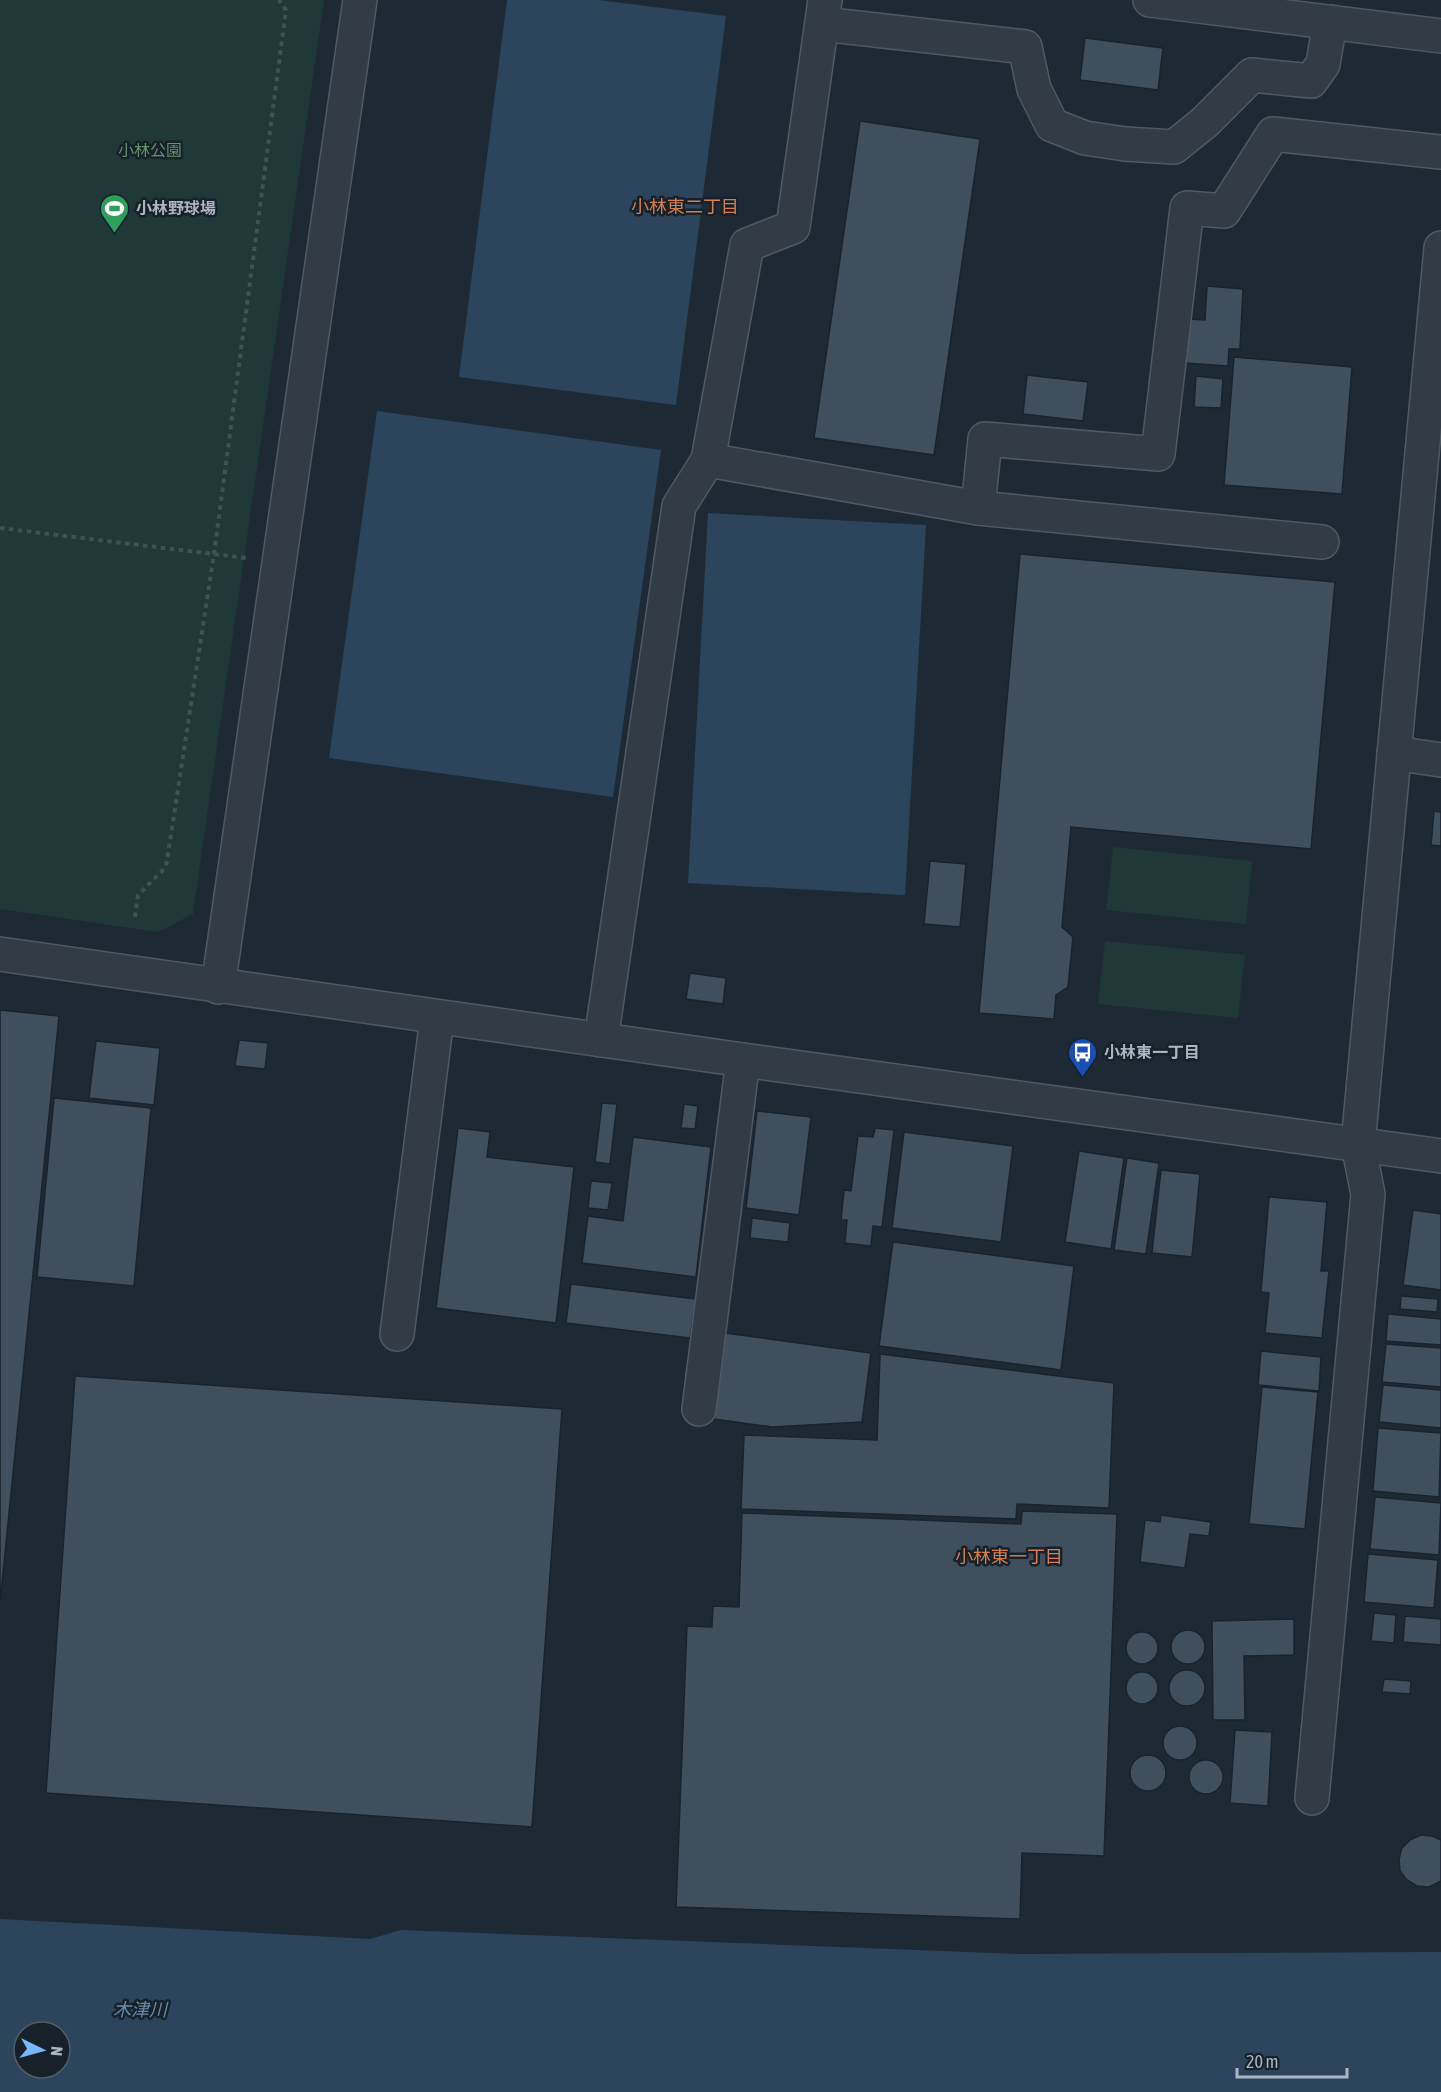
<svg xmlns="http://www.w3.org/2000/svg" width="1441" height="2092" font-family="'Asap Condensed','Noto Sans JP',sans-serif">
  <rect width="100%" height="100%" fill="#1d2a35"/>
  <g fill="#203838">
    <polygon points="0,0 324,0 193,914 158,932 0,909"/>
    <polygon points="1113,847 1252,861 1246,924 1106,910"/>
    <polygon points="1105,941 1245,955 1238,1018 1098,1004"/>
  </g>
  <g fill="#2d455c" fill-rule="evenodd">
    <polygon points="507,0 598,0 726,16 676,405 459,377"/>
    <polygon points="377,411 661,450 613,797 329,758"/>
    <polygon points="708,513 926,525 905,895 688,883"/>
    <path d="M0,1919L370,1939L401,1930L1021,1954L1441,1952V2092H0ZM24,2032H60V2068H24Z"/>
  </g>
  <g fill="#404f5e" stroke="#19232c" stroke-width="1.5">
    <polygon points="1085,38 1163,48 1158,90 1080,80"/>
    <polygon points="860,121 980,139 934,455 814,438"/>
    <polygon points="1207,286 1243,289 1240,349 1229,349 1228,366 1185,363 1188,319 1205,320"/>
    <polygon points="1234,357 1352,367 1342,494 1224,485"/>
    <polygon points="1027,375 1088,382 1083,421 1023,414"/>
    <polygon points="1196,376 1223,379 1221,408 1194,407"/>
    <polygon points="1020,554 1335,582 1311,849 1071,827 1062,927 1073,937 1068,987 1056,995 1054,1019 979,1013"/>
    <polygon points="1434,811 1441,812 1441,846 1431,845"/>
    <polygon points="930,861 966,864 960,927 924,924"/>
    <polygon points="690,973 726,978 723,1004 686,999"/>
    <polygon points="0,1010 59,1016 0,1603"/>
    <polygon points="239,1040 268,1043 265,1069 235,1066"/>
    <polygon points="96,1041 160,1048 154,1105 89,1098"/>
    <polygon points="54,1098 151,1108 134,1286 37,1277"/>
    <polygon points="602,1103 617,1104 610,1164 595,1162"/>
    <polygon points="684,1104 698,1106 695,1129 681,1128"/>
    <polygon points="757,1111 811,1117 799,1215 746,1208"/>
    <polygon points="458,1128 490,1132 487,1157 574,1167 556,1323 436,1308"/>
    <polygon points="875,1128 894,1130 882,1227 873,1226 871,1246 845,1243 847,1220 841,1220 844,1190 851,1191 858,1136 873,1137"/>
    <polygon points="904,1132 1013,1146 1001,1242 892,1228"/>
    <polygon points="633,1137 711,1147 696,1277 582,1263 588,1216 623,1221"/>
    <polygon points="1079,1151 1124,1158 1111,1249 1065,1242"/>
    <polygon points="1127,1158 1159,1163 1146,1254 1114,1250"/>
    <polygon points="1161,1170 1200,1174 1192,1257 1152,1253"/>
    <polygon points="591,1181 612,1183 608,1210 588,1208"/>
    <polygon points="1269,1197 1327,1202 1321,1271 1329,1271 1322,1338 1265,1333 1269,1293 1261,1292"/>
    <polygon points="1413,1210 1441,1214 1441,1290 1403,1285"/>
    <polygon points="752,1218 790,1223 788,1242 750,1238"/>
    <polygon points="893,1242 1074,1266 1061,1370 879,1346"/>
    <polygon points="571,1284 696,1299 690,1338 566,1323"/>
    <polygon points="1401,1296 1438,1299 1437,1312 1400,1309"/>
    <polygon points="1388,1314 1441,1319 1441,1345 1386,1341"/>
    <polygon points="725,1333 871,1353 862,1422 772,1427 714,1419"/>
    <polygon points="1386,1344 1441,1348 1441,1387 1382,1382"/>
    <polygon points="1261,1351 1321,1357 1319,1391 1258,1385"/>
    <polygon points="880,1354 1114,1383 1109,1508 1017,1504 1016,1519 741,1509 744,1435 877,1440"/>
    <polygon points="75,1376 562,1409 532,1827 46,1793"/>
    <polygon points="1383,1385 1441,1390 1441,1428 1379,1422"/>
    <polygon points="1262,1387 1318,1392 1305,1529 1249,1524"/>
    <polygon points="1378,1428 1441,1433 1439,1497 1373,1491"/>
    <polygon points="1375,1497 1441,1503 1439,1555 1370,1549"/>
    <polygon points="1022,1511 1117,1514 1104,1856 1022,1853 1020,1919 676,1907 687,1626 712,1627 713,1606 739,1607 742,1513 1021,1524"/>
    <polygon points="1161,1515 1211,1522 1209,1536 1190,1534 1185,1568 1140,1562 1145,1520 1160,1522"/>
    <polygon points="1368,1554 1438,1560 1434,1608 1364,1602"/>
    <polygon points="1374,1613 1396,1615 1394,1643 1371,1641"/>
    <polygon points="1405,1616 1441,1619 1441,1645 1403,1642"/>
    <polygon points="1294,1619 1294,1655 1244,1656 1245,1720 1213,1720 1212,1621"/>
    <circle cx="1188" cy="1647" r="17"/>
    <circle cx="1142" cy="1648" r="16"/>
    <circle cx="1187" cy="1688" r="18"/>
    <circle cx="1142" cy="1688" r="16"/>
    <polygon points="1384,1679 1411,1681 1410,1694 1382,1692"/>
    <circle cx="1180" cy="1743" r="17"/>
    <polygon points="1235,1730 1272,1732 1268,1806 1230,1803"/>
    <circle cx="1148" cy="1773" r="18"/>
    <circle cx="1206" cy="1777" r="17"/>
    <polygon points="1421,1835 1432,1836 1441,1840 1441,1881 1429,1887 1417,1886 1407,1880 1400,1871 1399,1859 1402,1848 1410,1840"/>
  </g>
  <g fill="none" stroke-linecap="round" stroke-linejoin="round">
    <defs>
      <g id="minor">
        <polyline points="1150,0 1441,36"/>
        <polyline points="822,24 1025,47 1034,89 1052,125 1085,138 1125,144 1174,147 1205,122 1252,75 1311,81 1323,64 1330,22"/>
        <polyline points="708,460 978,508 1322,542"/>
        <polyline points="978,508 985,439 1158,454 1187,208 1224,211 1273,134 1441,152"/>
        <polyline points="1394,753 1441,760"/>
        <polyline points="0,954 743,1060 1441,1156"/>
        <polyline points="218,987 360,0"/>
        <polyline points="601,1040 679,506 708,460 747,245 793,227 825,0"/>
        <polyline points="397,1334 437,1018"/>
        <polyline points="699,1409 743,1060"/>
        <polyline points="1312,1798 1368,1194 1358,1144 1441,248"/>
      </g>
    </defs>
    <use href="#minor" stroke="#4e5964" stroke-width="36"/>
    <g stroke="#3d5354" stroke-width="4" stroke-dasharray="4.5 4.5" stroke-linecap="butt">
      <polyline points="0,528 246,558"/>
      <polyline points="135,917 138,895 166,867 214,554 286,10 279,0"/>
    </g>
    <use href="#minor" stroke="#313c46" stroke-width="33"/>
  </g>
  <defs>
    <symbol id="stadium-pin" viewBox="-11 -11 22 30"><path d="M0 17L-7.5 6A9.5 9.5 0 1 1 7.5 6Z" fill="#2e9e5b" stroke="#17212a"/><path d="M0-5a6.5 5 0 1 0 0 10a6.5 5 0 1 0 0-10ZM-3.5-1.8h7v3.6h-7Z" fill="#fff"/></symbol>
    <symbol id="bus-pin" viewBox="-11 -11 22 30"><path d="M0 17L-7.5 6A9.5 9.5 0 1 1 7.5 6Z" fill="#1a4fb4" stroke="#17212a"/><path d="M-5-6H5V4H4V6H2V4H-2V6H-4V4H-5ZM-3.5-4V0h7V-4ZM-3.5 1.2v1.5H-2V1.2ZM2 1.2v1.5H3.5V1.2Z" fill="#fff"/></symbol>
  </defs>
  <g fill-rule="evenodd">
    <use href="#stadium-pin" x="98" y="192" width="33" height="45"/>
    <use href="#bus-pin" x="1066" y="1036" width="33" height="45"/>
  </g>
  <g text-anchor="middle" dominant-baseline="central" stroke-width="5" stroke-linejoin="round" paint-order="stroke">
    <g font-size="16" fill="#619468" stroke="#17212a">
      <text x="150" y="150">小林公園</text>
    </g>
    <g font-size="16" font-weight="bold" fill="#aab6c4" stroke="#17212a" text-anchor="start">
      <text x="136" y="208">小林野球場</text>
      <text x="1104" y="1052">小林東一丁目</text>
    </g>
    <g font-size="18" fill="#d87f51" stroke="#17212a">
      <text x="685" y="206">小林東二丁目</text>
      <text x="1009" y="1556">小林東一丁目</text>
    </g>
    <g font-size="18" font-style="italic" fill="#688aaa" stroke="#17212a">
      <text x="140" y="2009">木津川</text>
    </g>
  </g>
  <g transform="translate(42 2050) rotate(95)"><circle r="28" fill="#17212a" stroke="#525d68" stroke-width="1.5"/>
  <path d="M0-4.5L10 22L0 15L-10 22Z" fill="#76b7fd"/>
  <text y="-9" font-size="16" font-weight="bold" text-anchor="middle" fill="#aab6c4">N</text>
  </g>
  <path d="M1237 2068v9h110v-9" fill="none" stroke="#aab6c4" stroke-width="3"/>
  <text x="1246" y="2068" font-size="18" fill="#aab6c4" stroke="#17212a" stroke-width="4.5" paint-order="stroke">20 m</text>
</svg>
